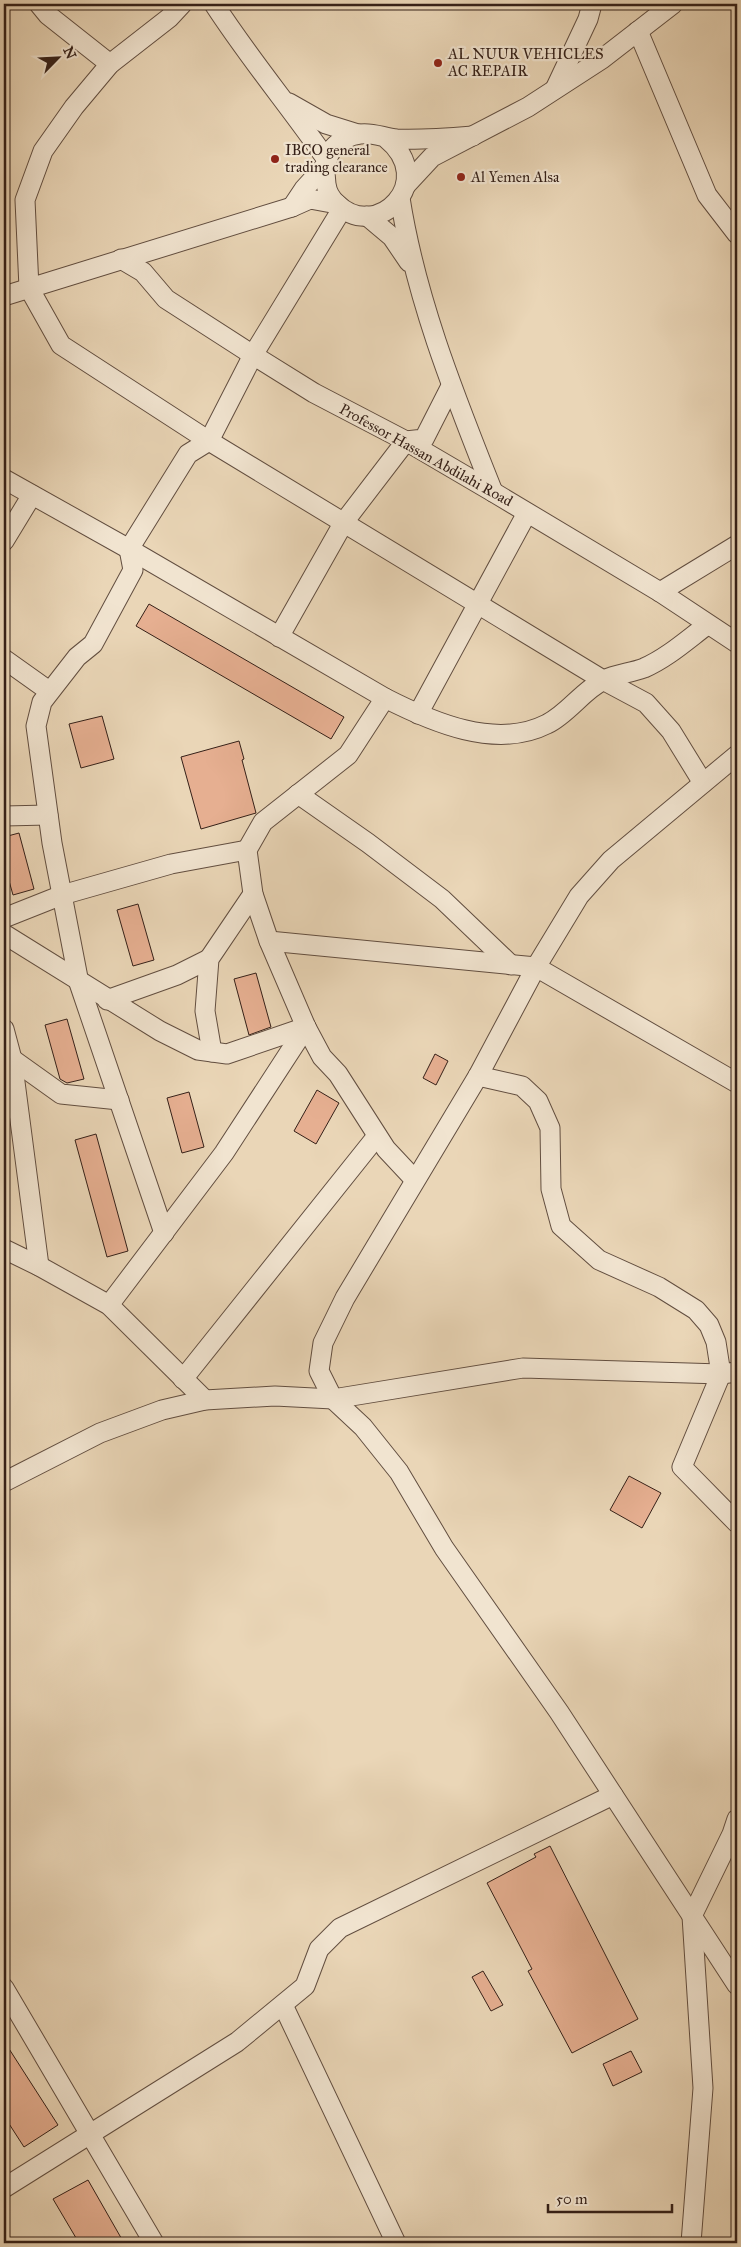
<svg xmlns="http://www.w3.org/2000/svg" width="741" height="2247" font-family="'IM FELL Great Primer',serif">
  <rect width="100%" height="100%" fill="#ead6b7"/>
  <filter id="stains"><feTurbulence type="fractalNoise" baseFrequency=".004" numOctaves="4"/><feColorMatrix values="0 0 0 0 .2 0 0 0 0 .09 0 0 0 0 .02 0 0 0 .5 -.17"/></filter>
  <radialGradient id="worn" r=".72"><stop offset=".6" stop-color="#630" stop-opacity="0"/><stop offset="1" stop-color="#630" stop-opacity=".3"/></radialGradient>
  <g fill="#e6af91" stroke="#352018">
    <polygon points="149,604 344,717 331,739 136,626"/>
    <polygon points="102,716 114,759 81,768 69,724"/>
    <polygon points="239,741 244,759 242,760 256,813 201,829 181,757"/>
    <polygon points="19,833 34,889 13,895 4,863 4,837"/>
    <polygon points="138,904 154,960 133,966 117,910"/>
    <polygon points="256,973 271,1027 249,1035 234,979"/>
    <polygon points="67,1019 84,1079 67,1083 60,1079 45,1025"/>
    <polygon points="435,1054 448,1061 436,1085 423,1078"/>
    <polygon points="317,1090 339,1103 316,1144 294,1131"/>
    <polygon points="189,1092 204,1147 182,1153 167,1098"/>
    <polygon points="96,1134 128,1251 107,1257 75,1140"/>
    <polygon points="629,1476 661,1493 642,1528 610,1510"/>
    <polygon points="550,1846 638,2019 572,2053 528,1971 532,1969 487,1883 536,1857 534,1854"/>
    <polygon points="483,1971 503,2005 491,2011 472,1977"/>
    <polygon points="4,2041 58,2125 24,2147 4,2116"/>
    <polygon points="631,2051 642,2072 613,2086 603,2064"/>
    <polygon points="88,2180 124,2243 79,2243 53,2199"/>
  </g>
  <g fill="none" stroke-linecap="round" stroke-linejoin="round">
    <defs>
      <g id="minor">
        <polyline points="39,4 48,15 110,64"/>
        <polyline points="182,4 169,18 110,64 74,107 43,151 25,200 29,288 61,345 209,441 603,680 646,703 671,731 703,783"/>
        <path d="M214,4C249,58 290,107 327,160"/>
        <polyline points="638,31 707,195 737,234"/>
        <polyline points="556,87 588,19 592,4"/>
        <polyline points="289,103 326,124 358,134"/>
        <path d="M386,138C439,181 377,243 337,204C331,199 327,192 326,184C324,171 325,159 333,148C339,141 350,135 360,134C373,132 384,138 397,139C423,140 448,138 473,136"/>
        <polyline points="406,185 432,157 528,107 602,59 673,4"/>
        <path d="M400,198C416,300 455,396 493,492"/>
        <polyline points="292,207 304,189 325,166"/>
        <polyline points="367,216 392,237 409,262"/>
        <polyline points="121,259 143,272 166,299 253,355 314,393 406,441 493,492 660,592 737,643"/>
        <polyline points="4,296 292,207 310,199 337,204"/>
        <path d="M4,479L129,549L385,698C432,722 496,750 547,724C568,714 583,690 604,680C616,674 631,673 644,668C667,658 687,640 707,625"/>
        <polyline points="4,541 32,495"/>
        <polyline points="660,592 737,545"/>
        <polyline points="279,637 344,522 406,441 424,439 451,386"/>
        <polyline points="4,659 49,691"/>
        <polyline points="385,698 348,755 263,822 247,850 253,894 269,941 306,1027 322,1057 338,1074 386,1149 415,1180"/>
        <polyline points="418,714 527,513"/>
        <polyline points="737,755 611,860 579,896 536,967 478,1076 345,1298 323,1343 319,1371 333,1399 363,1427 399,1472 444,1548 559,1712 737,1985"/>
        <polyline points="298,794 368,843 442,899 511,965"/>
        <polyline points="4,816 48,815"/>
        <polyline points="4,918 62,895 171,864 247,850"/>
        <polyline points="4,934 160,1031 198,1050 227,1054 306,1027"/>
        <polyline points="269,941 536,967 737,1083"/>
        <polyline points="107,1000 177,975 209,959"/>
        <polyline points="4,1029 12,1059 39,1266"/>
        <polyline points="212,1052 205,1011 209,959 253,894"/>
        <polyline points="12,1059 61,1094 119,1100"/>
        <polyline points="478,1076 522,1086 538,1101 550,1128 551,1189 561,1226 599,1260 659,1287 696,1310 709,1325 716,1342 721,1374 682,1467 737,1523"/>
        <polyline points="164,1233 79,983 52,843 36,726 42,702 77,657 93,644 133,570 129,549 188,454 209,441 253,355 342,209"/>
        <polyline points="4,1249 39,1266 109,1305 205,1400"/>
        <polyline points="109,1305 224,1153 306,1027"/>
        <polyline points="183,1379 377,1136"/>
        <polyline points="4,1482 100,1433 162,1410 205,1400 275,1396 333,1399 523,1368 721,1374 737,1372"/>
        <polyline points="4,1988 154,2243"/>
        <polyline points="283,2005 396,2243"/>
        <polyline points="4,2188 237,2042 305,1986 319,1949 340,1928 613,1795"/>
        <polyline points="691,2243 703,2088 692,1916 732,1834 737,1819"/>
      </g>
    </defs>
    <use href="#minor" stroke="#624e40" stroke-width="21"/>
    <use href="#minor" stroke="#f1e4d0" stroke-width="19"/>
  </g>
  <g fill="#8f2418" stroke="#f1e4d0" stroke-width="2">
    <circle cx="438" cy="63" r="5"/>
    <circle cx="275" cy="159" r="5"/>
    <circle cx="461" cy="177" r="5"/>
  </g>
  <g text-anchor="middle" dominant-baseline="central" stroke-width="4.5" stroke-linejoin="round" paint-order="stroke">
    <g font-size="15" fill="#352018" stroke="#f1e4d0" text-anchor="start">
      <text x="448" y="54">AL NUUR VEHICLES<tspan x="448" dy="17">AC REPAIR</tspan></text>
      <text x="285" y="150">IBCO general<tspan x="285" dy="17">trading clearance</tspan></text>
      <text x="471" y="177">Al Yemen Alsa</text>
    </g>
    <g font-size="15" fill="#352018" stroke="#f1e4d0">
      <text transform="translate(426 455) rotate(29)">Professor Hassan Abdilahi Road</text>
    </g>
  </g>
  <rect width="741" height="2247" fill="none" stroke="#ead6b7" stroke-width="20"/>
  <rect x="5" y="5" width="731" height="2237" fill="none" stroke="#352018" stroke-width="2.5"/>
  <rect x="10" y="10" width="721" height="2227" fill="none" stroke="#352018"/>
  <g transform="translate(58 58) rotate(66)" stroke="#f1e4d0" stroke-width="4" paint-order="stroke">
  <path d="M0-4L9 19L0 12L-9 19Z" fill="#352018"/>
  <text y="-8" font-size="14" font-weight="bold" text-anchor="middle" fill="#352018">N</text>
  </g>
  <path d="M548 2204v8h124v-8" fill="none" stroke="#352018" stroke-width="2.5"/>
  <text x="556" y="2204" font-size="15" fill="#352018" stroke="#f1e4d0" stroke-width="4" paint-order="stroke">50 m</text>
  <rect width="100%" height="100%" filter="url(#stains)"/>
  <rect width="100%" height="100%" fill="url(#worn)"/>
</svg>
